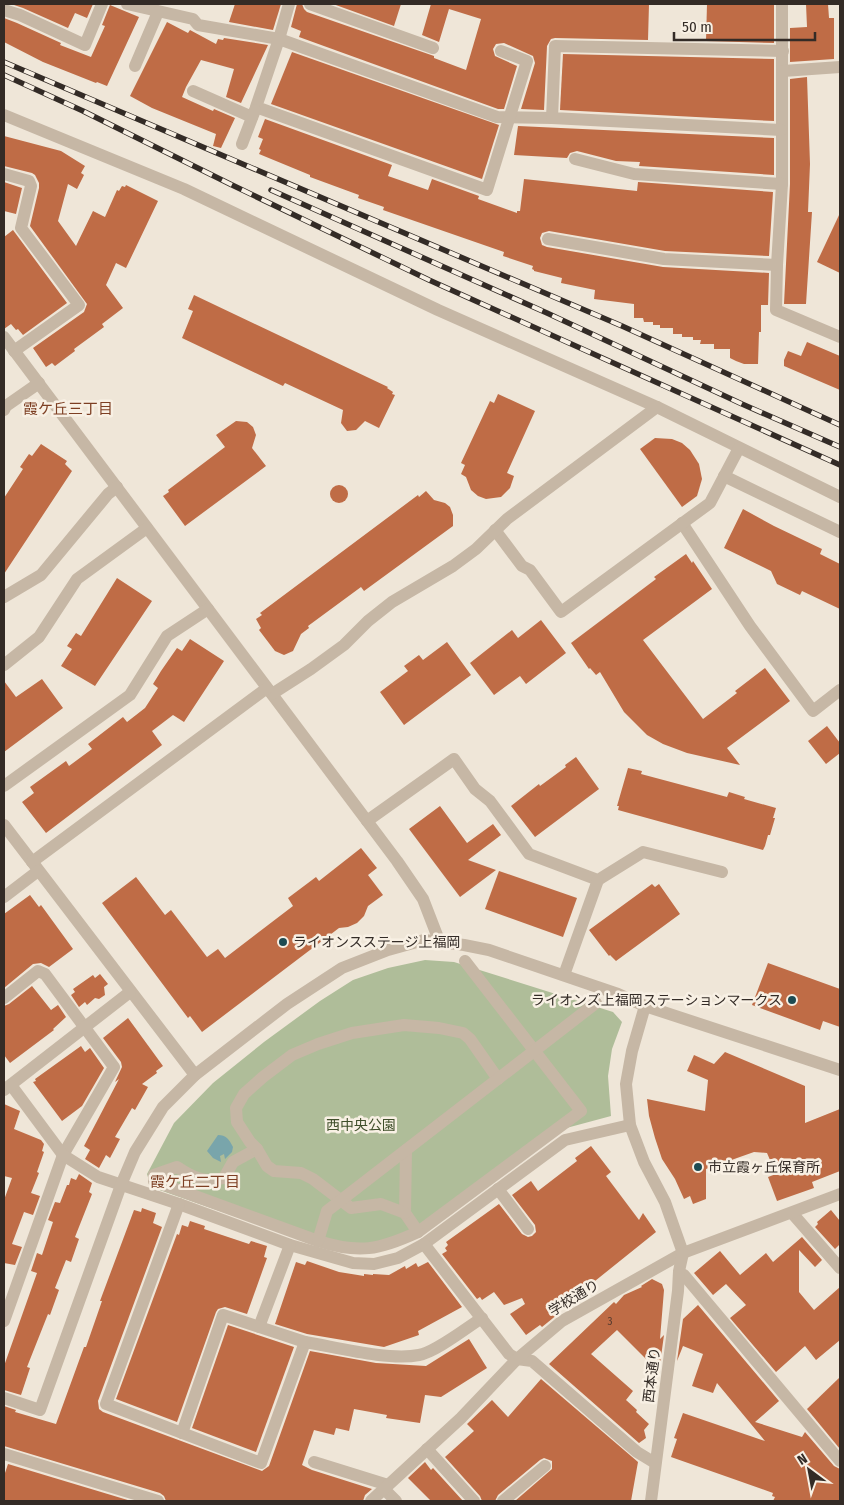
<svg xmlns="http://www.w3.org/2000/svg" width="844" height="1505" font-family="'Fira Sans Condensed','Noto Sans JP',sans-serif">
  <rect width="100%" height="100%" fill="#efe6d8"/>
  <polygon fill="#afbd99" points="425,960 454,962 613,1012 622,1022 612,1049 608,1076 611,1116 559,1130 389,1249 323,1247 151,1187 147,1174 174,1123 213,1083 264,1042 320,1001 353,980 388,968"/>
  <path fill="#79a5ab" d="M218,1135C226,1135 229,1139 233,1147L232,1152L225,1159L224,1154L220,1156L221,1162L213,1158L207,1151Z"/>
  <g fill="#bf6c46">
    <polygon points="11,4 93,4 87,18 75,13 68,28 23,8"/>
    <polygon points="235,4 281,4 273,30 229,22"/>
    <polygon points="297,4 302,4 304,9 307,12 434,56 434,58 466,70 481,19 449,9 439,42 422,35 431,4 649,4 648,40 555,38 551,39 547,46 544,110 521,109 535,63 533,56 504,43 496,44 493,49 495,56 517,66 504,109 498,109 299,37 301,31 291,27"/>
    <polygon points="333,4 401,4 394,26"/>
    <polygon points="707,4 774,4 774,43 706,41"/>
    <polygon points="806,4 828,4 829,18 834,18 834,59 790,62 790,28 807,27"/>
    <polygon points="110,5 139,17 107,86 97,82 96,83 43,62 4,42 4,18 17,23 61,43 60,45 91,57 105,26 102,25"/>
    <polygon points="167,22 188,33 190,30 216,44 218,39 223,40 224,38 268,45 241,103 226,97 234,69 201,60 186,87 182,97 213,111 214,109 235,118 221,148 213,146 216,134 152,108 130,96"/>
    <polygon points="292,52 499,125 482,179 271,104"/>
    <polygon points="563,54 774,59 774,121 560,110"/>
    <polygon points="807,77 810,164 808,212 812,212 806,304 784,304 790,184 790,79"/>
    <polygon points="265,119 392,165 388,176 428,190 432,179 479,196 478,199 517,213 517,211 520,211 524,179 637,191 638,182 773,192 769,256 665,251 549,231 542,233 540,238 542,245 547,247 663,267 769,273 768,305 761,305 761,332 759,332 758,364 744,364 736,361 730,358 730,349 714,349 714,344 700,344 701,340 693,340 693,337 682,337 682,334 673,334 673,328 660,328 660,325 653,325 653,322 644,322 643,318 634,318 634,304 594,299 595,290 561,283 562,278 534,271 534,270 532,269 533,266 503,256 504,252 383,210 384,207 358,198 359,195 310,177 310,175 259,154 261,150 259,149 263,139 258,137"/>
    <polygon points="518,126 774,138 774,175 639,166 640,162 616,161 577,151 570,153 567,158 514,155"/>
    <polygon points="4,136 61,151 85,166 81,173 84,175 77,189 68,184 58,221 76,246 93,211 105,217 117,190 119,191 122,186 125,187 126,185 158,201 126,268 116,263 106,285 123,308 102,324 104,327 74,349 75,351 55,366 52,363 46,367 33,348 84,312 87,304 30,226 39,188 39,183 35,175 32,173 4,166"/>
    <polygon points="4,182 22,188 16,214 4,211"/>
    <polygon points="840,213 840,273 817,262"/>
    <polygon points="13,230 67,303 23,335 18,329 16,330 11,324 4,329 4,237"/>
    <polygon points="194,295 388,387 387,388 393,392 392,394 395,395 379,428 365,421 356,430 347,431 341,423 343,410 285,383 283,386 182,338 193,311 188,309"/>
    <polygon points="807,342 840,356 840,390 784,366 784,360 788,351 801,356"/>
    <polygon points="498,394 535,411 507,473 514,476 510,488 501,497 486,499 478,496 471,490 466,477 461,474 465,465 461,463 490,401 494,403"/>
    <polygon points="236,421 247,422 253,427 256,435 252,448 266,466 185,526 163,496 169,492 168,490 172,487 225,447 216,435"/>
    <polygon points="655,438 672,439 682,443 690,450 699,464 702,479 697,496 682,507 640,449"/>
    <polygon points="41,444 67,461 65,464 72,471 4,574 4,498 23,469 20,467 29,454 32,456"/>
    <circle cx="339" cy="494" r="9"/>
    <polygon points="426,491 434,500 445,503 450,507 453,515 453,526 364,591 361,587 308,626 309,628 301,634 293,651 284,655 275,651 259,630 261,628 256,619 262,615 260,613 418,495 419,497"/>
    <polygon points="743,509 774,526 822,549 820,554 840,564 840,609 802,591 800,595 777,584 771,571 724,548"/>
    <polygon points="686,554 692,563 693,561 712,589 643,640 703,719 737,693 735,691 765,668 790,701 727,748 740,765 687,753 663,744 647,735 624,712 600,672 596,675 590,668 589,669 571,643 656,579 654,577"/>
    <polygon points="117,578 152,601 95,686 61,666 72,649 67,646 76,633 81,636"/>
    <polygon points="541,620 566,653 526,684 520,676 494,695 470,663 512,630 518,638"/>
    <polygon points="190,639 224,661 184,722 173,715 152,731 162,745 46,833 22,802 34,793 30,787 66,761 69,766 92,749 88,744 123,717 127,722 145,708 158,688 153,684 161,671 177,648 182,651"/>
    <polygon points="447,642 471,675 404,725 380,692 408,671 404,666 419,655 423,660"/>
    <polygon points="42,679 63,708 4,752 4,681 16,697"/>
    <polygon points="827,726 840,743 840,753 826,764 808,741"/>
    <polygon points="576,757 599,789 535,837 511,806 539,784 540,786 566,767 565,765"/>
    <polygon points="628,768 642,771 641,774 727,797 729,792 745,797 744,799 776,808 773,818 775,818 770,835 768,835 765,846 763,850 618,810 619,806 617,806"/>
    <polygon points="440,806 467,843 493,824 501,835 468,860 496,870 460,897 409,829"/>
    <polygon points="361,848 377,868 368,875 383,895 368,906 364,916 357,923 348,927 339,928 202,1032 190,1016 188,1018 102,903 136,877 165,915 171,910 207,957 218,949 225,958 293,906 288,898 316,877 319,881"/>
    <polygon points="499,871 577,898 563,937 485,909"/>
    <polygon points="652,884 655,887 659,884 680,914 616,961 610,955 609,956 589,930"/>
    <polygon points="30,895 39,907 41,905 73,949 49,967 41,963 33,964 4,988 4,914"/>
    <polygon points="768,963 840,989 840,1027 823,1021 820,1030 752,1005"/>
    <polygon points="100,974 108,984 104,987 105,995 99,999 95,998 87,1005 85,1002 79,1007 71,995 75,992 73,989 93,975 95,978"/>
    <polygon points="32,986 51,1010 58,1005 66,1017 53,1029 54,1030 10,1063 4,1055 4,1006 9,1004"/>
    <polygon points="128,1018 163,1066 156,1071 157,1073 142,1084 148,1087 135,1110 132,1108 115,1137 120,1139 110,1158 106,1155 99,1168 85,1159 90,1150 84,1146 119,1079 115,1082 122,1067 121,1062 103,1038"/>
    <polygon points="81,1046 85,1052 90,1048 104,1068 82,1106 62,1121 33,1082 36,1081 35,1079"/>
    <polygon points="725,1052 805,1086 805,1123 840,1109 840,1171 812,1182 814,1188 777,1201 768,1177 776,1174 767,1153 754,1152 706,1169 706,1199 693,1204 690,1196 684,1199 675,1179 662,1159 655,1138 649,1116 647,1099 705,1111 708,1080 687,1071 694,1055 714,1064"/>
    <polygon points="4,1104 20,1111 14,1129 41,1140 44,1144 42,1151 44,1152 37,1172 39,1173 31,1193 40,1196 33,1215 24,1212 12,1244 22,1247 15,1265 4,1263 4,1200 12,1178 4,1176"/>
    <polygon points="591,1146 611,1172 606,1176 639,1220 643,1213 656,1232 595,1281 586,1292 556,1312 558,1314 542,1327 540,1325 526,1335 510,1314 525,1304 522,1298 504,1305 494,1292 482,1300 480,1297 477,1299 442,1254 447,1251 445,1248 448,1245 446,1242 499,1204 522,1234 528,1237 532,1236 536,1232 535,1225 512,1195 531,1181 538,1191 577,1161 575,1158"/>
    <polygon points="79,1174 92,1183 89,1192 92,1194 75,1237 79,1239 71,1262 66,1260 55,1288 59,1290 50,1315 48,1314 27,1367 30,1368 21,1395 4,1390 4,1366 37,1273 31,1271 37,1253 42,1255 53,1222 48,1220 55,1202 60,1203 67,1185 69,1185 71,1178 76,1180"/>
    <polygon points="142,1208 156,1213 153,1223 162,1227 98,1401 99,1409 103,1412 262,1471 269,1466 310,1351 376,1363 426,1366 469,1339 487,1368 441,1397 425,1395 420,1423 386,1418 387,1415 354,1409 349,1431 336,1428 334,1435 314,1430 302,1465 312,1470 372,1489 365,1495 363,1501 166,1501 164,1496 160,1493 4,1446 4,1406 16,1410 15,1412 56,1424 84,1347 86,1347 102,1301 100,1301 134,1210 141,1212"/>
    <polygon points="831,1210 840,1221 840,1244 835,1249 815,1227 818,1224 817,1222"/>
    <polygon points="190,1221 205,1226 204,1229 249,1244 251,1241 267,1246 264,1257 267,1258 247,1314 225,1307 218,1309 216,1312 177,1422 116,1399 177,1234 179,1235 182,1225 188,1227"/>
    <polygon points="802,1237 822,1260 815,1267 799,1250 799,1292 814,1310 840,1287 840,1340 816,1360 805,1346 776,1372 730,1318 746,1305 726,1284 713,1295 694,1273 720,1251 740,1275 766,1253 773,1262"/>
    <polygon points="307,1261 339,1272 364,1276 364,1274 373,1275 373,1274 389,1275 405,1266 406,1269 416,1263 418,1267 428,1262 462,1307 418,1331 419,1335 384,1347 307,1334 275,1324 296,1262 305,1265"/>
    <polygon points="652,1279 662,1284 664,1290 660,1339 664,1335 660,1364 657,1364 657,1370 617,1330 591,1354 633,1391 626,1400 637,1410 636,1412 649,1424 644,1430 646,1438 639,1443 549,1364 614,1302 616,1304 624,1295 642,1287 641,1286"/>
    <polygon points="698,1305 779,1401 755,1422 802,1437 805,1432 834,1466 840,1469 840,1501 773,1501 775,1497 772,1496 773,1493 671,1457 677,1439 674,1438 683,1413 765,1441 717,1383 713,1393 692,1386 703,1354 683,1346 677,1361 683,1319"/>
    <polygon points="228,1325 294,1347 256,1452 192,1428"/>
    <polygon points="840,1377 840,1449 807,1409"/>
    <polygon points="541,1379 638,1462 631,1501 515,1501 552,1469 552,1461 544,1458 540,1460 498,1495 495,1501 482,1501 480,1496 445,1457 474,1431 467,1424 492,1400 508,1417"/>
    <polygon points="425,1462 431,1470 433,1468 463,1501 431,1501 408,1478"/>
    <polygon points="8,1464 131,1501 4,1501 4,1476"/>
  </g>
  <g fill="none" stroke-linecap="round" stroke-linejoin="round">
    <g stroke="#c6b7a5" stroke-width="12">
      <polyline points="127,4 193,19 198,25 279,39 497,117 552,118"/>
      <polyline points="289,4 279,39 256,107 487,190 527,61 501,51"/>
      <polyline points="310,4 433,48"/>
      <polyline points="782,4 782,184 777,265 776,310 840,337"/>
      <polyline points="4,10 20,15 85,45 102,4"/>
      <polyline points="135,66 158,12"/>
      <polyline points="783,71 840,67"/>
      <polyline points="193,91 252,117"/>
      <polyline points="4,115 184,189 438,310 657,407 840,497"/>
      <polyline points="781,130 552,118 555,46 783,51"/>
      <polyline points="242,144 255,110"/>
      <polyline points="575,159 634,174 782,184"/>
      <polyline points="4,174 29,181 31,186 21,228 79,305 14,351"/>
      <polyline points="548,239 664,259 777,265"/>
      <polyline points="4,337 397,861 423,899 440,943"/>
      <polyline points="4,410 6,406 39,383"/>
      <polyline points="724,476 840,532"/>
      <polyline points="682,523 750,626 813,711 840,690"/>
      <polyline points="495,530 522,566 530,570 561,612 710,503 739,448"/>
      <polyline points="4,597 41,575 108,494 117,487"/>
      <polyline points="4,665 39,637 77,579 147,528"/>
      <polyline points="272,694 311,669 344,645 368,621 392,602 453,566 476,549 507,519 657,407"/>
      <polyline points="4,786 130,695 167,636 208,609"/>
      <polyline points="367,821 454,759 475,789 490,801 529,854 598,880 643,852 722,872"/>
      <polyline points="4,825 195,1075"/>
      <polyline points="32,862 267,688"/>
      <polyline points="4,897 38,871"/>
      <polyline points="564,975 598,880"/>
      <polyline points="4,998 38,971 45,974 114,1067 63,1155 4,1321"/>
      <polyline points="645,1006 632,1051 626,1084 630,1125 644,1162 665,1202 683,1253"/>
      <polyline points="11,1085 63,1155 98,1177 179,1204 290,1245 353,1263 374,1264 398,1258 424,1244 565,1140 630,1125"/>
      <polyline points="4,1090 130,992"/>
      <path d="M257,1149L233,1162L224,1178C205,1183 193,1178 177,1167L154,1175V1181L318,1241C359,1254 379,1250 418,1232L581,1111L465,961"/>
      <polyline points="406,1150 405,1213 418,1232"/>
      <polyline points="498,1189 528,1229"/>
      <path d="M179,1204L106,1404L261,1463L305,1342C336,1347 388,1361 419,1355C436,1352 466,1328 482,1318"/>
      <polyline points="405,1213 381,1204 351,1208 313,1179 301,1173 274,1171 267,1166 257,1149 250,1142 237,1122 236,1108 244,1094 263,1077 292,1055 318,1044 352,1033 404,1025 439,1028 463,1033 470,1039 498,1079"/>
      <polyline points="792,1213 840,1268"/>
      <polyline points="318,1241 327,1211 596,1003"/>
      <polyline points="424,1244 509,1354 517,1359 532,1361 637,1452 655,1463"/>
      <polyline points="679,1273 684,1275 840,1461"/>
      <polyline points="259,1327 290,1245"/>
      <polyline points="4,1398 40,1410 121,1185 135,1152 163,1107 195,1075 287,1004 342,968 388,950 424,940 464,945 489,950 618,994 645,1006 840,1070"/>
      <polyline points="182,1433 223,1315 305,1342"/>
      <polyline points="427,1449 474,1501"/>
      <polyline points="4,1454 158,1501"/>
      <polyline points="314,1462 388,1485"/>
      <polyline points="384,1489 396,1501"/>
      <polyline points="371,1501 461,1418 517,1359 562,1321 683,1253 840,1194"/>
      <polyline points="503,1501 545,1466"/>
      <polyline points="651,1501 678,1291 679,1271 683,1253"/>
    </g>
    <defs>
      <g id="rail">
        <polyline points="4,62 622,326 840,425"/>
        <polyline points="4,75 83,111 230,184 429,280 840,465"/>
        <polyline points="271,190 547,313 742,404 840,447"/>
      </g>
    </defs>
    <use href="#rail" stroke="#332b26" stroke-width="5.5"/>
    <use href="#rail" stroke="#f8f0e4" stroke-width="4" stroke-dasharray="11" stroke-linecap="butt"/>
  </g>
  <g fill="#1e4b52" stroke="#f8f0e4" stroke-width="2">
    <circle cx="283" cy="942" r="5"/>
    <circle cx="792" cy="1000" r="5"/>
    <circle cx="698" cy="1167" r="5"/>
  </g>
  <g text-anchor="middle" dominant-baseline="central" stroke-width="5" stroke-linejoin="round" paint-order="stroke">
    <g font-size="11" fill="#563b2e">
      <text x="610" y="1321">3</text>
    </g>
    <g font-size="14" fill="#332b26" stroke="#f8f0e4" text-anchor="start">
      <text x="293" y="942">ライオンスステージ上福岡</text>
      <text x="782" y="1000" text-anchor="end">ライオンズ上福岡ステーションマークス</text>
      <text x="708" y="1167">市立霞ヶ丘保育所</text>
    </g>
    <g font-size="14" fill="#404f2b" stroke="#f8f0e4">
      <text x="361" y="1125">西中央公園</text>
    </g>
    <g font-size="14" fill="#332b26" stroke="#f8f0e4">
      <text transform="translate(574 1298) rotate(-31)">学校通り</text>
      <text transform="translate(652 1375) rotate(-83)">西本通り</text>
    </g>
    <g font-size="15" fill="#7d3f23" stroke="#f8f0e4">
      <text x="68" y="409">霞ケ丘三丁目</text>
      <text x="195" y="1182">霞ケ丘二丁目</text>
    </g>
  </g>
  <rect width="844" height="1505" fill="none" stroke="#332b26" stroke-width="10"/>
  <g transform="translate(809 1470) rotate(328)" stroke="#f8f0e4" stroke-width="4" paint-order="stroke">
  <path d="M0-4L9 19L0 12L-9 19Z" fill="#332b26"/>
  <text y="-8" font-size="14" font-weight="bold" text-anchor="middle" fill="#332b26">N</text>
  </g>
  <path d="M674 32v8h141v-8" fill="none" stroke="#332b26" stroke-width="2.5"/>
  <text x="682" y="32" font-size="15" fill="#332b26" stroke="#f8f0e4" stroke-width="4" paint-order="stroke">50 m</text>
</svg>
